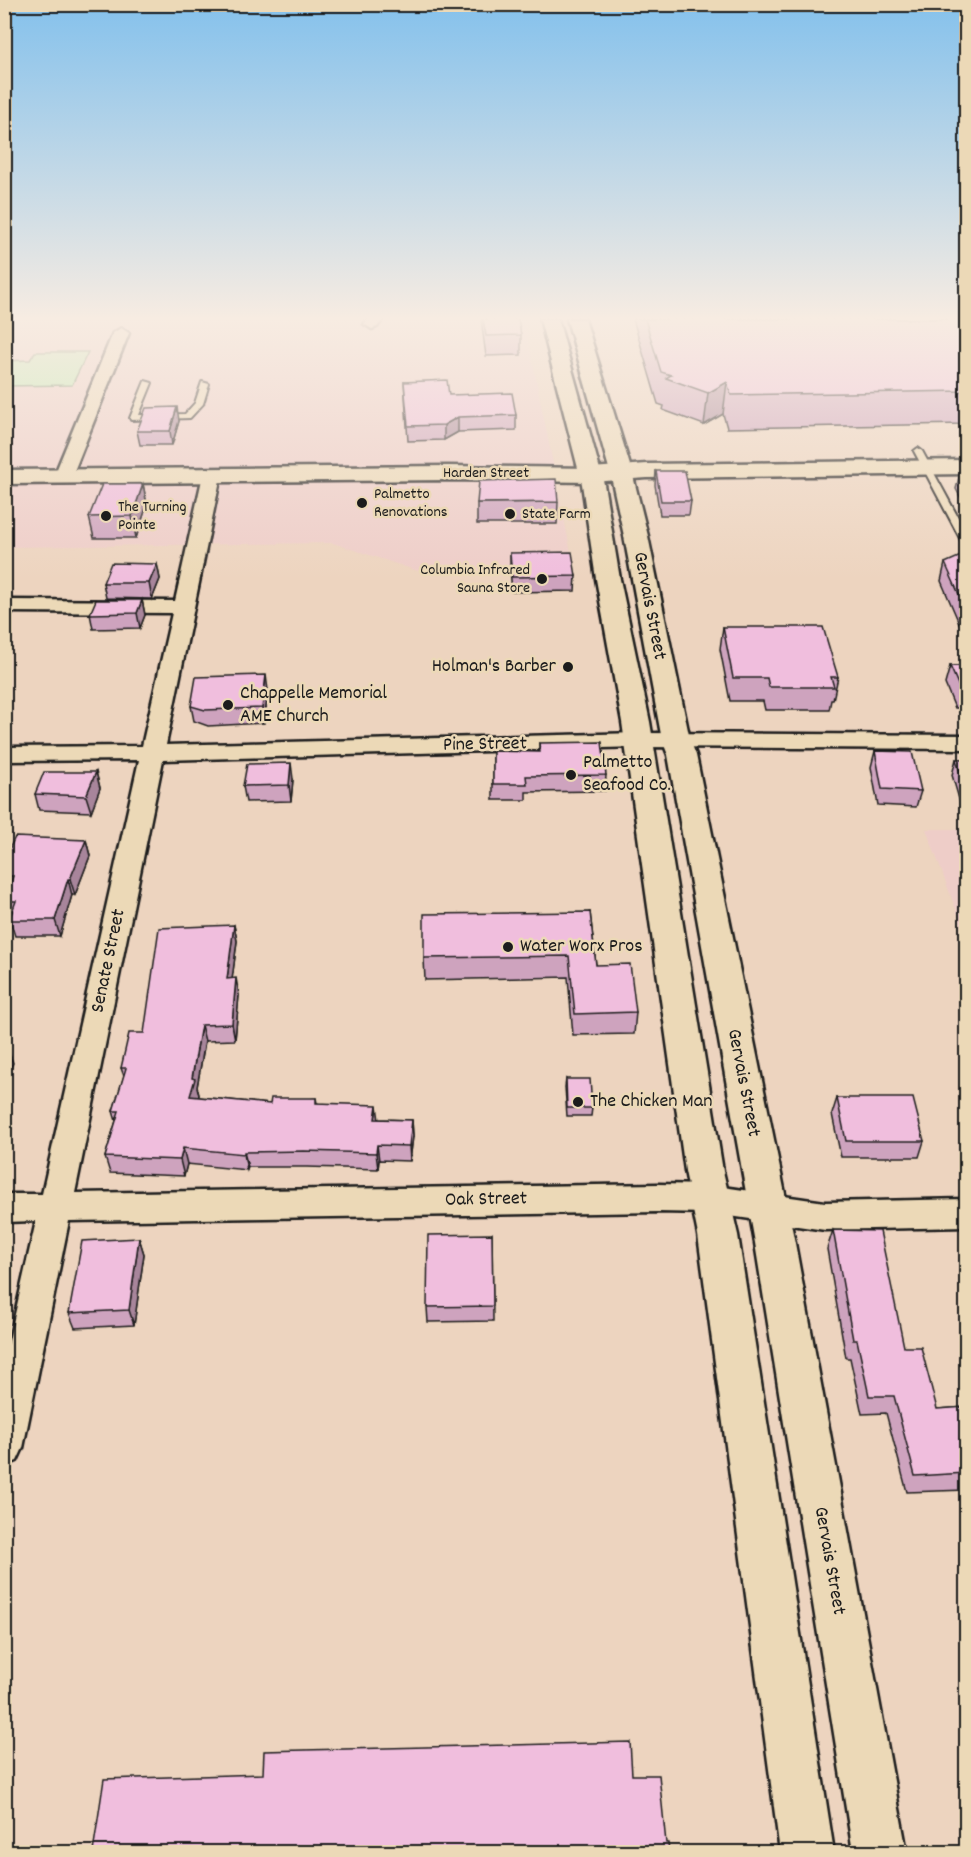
<svg xmlns="http://www.w3.org/2000/svg" width="971" height="1857" font-family="Dekko,sans-serif">
  <rect width="100%" height="100%" fill="#edd4bf"/>
  <filter id="ink" filterUnits="userSpaceOnUse"><feTurbulence type="fractalNoise" baseFrequency=".0167" numOctaves="2"/><feDisplacementMap in="SourceGraphic" scale="12" xChannelSelector="R" yChannelSelector="G"/><feConvolveMatrix kernelMatrix="1 2 1 2 8 2 1 2 1" color-interpolation-filters="sRGB"/></filter>
  <g filter="url(#ink)">
    <g fill="#eecdc8">
      <polygon points="65,319 524,319 575,573 424,573 333,543 5,547 5,323"/>
      <polygon points="926,829 966,829 966,937"/>
    </g>
    <polygon fill="#b9efb1" stroke="#6a8666" stroke-width="1.5" points="35,352 88,352 72,385 5,386 5,361 30,360"/>
    <g fill="none" stroke-linecap="round" stroke-linejoin="round">
      <defs>
        <g id="service">
          <polygon points="145,381 152,383 139,415 185,414 195,403 202,382 209,384 203,404 190,418 131,420 130,418"/>
          <polygon points="918,448 922,451 966,532 966,543 961,540 914,451"/>
        </g>
        <g id="minor">
          <polygon points="368,319 383,319 377,327 372,329 364,324"/>
          <polygon points="954,319 966,319 966,332 961,331"/>
          <polygon points="121,328 129,333 72,476 69,480 57,480 54,476 113,333"/>
          <polygon points="212,470 218,471 221,475 166,745 639,733 966,735 966,749 639,747 163,760 75,1193 658,1184 709,1185 825,1202 966,1199 966,1227 825,1230 709,1213 658,1212 69,1221 23,1448 17,1461 4,1466 4,1363 36,1221 4,1222 4,1194 42,1194 139,760 4,761 4,747 142,746 172,613 4,612 4,600 175,601 203,475 206,471"/>
        </g>
        <polygon id="secondary" points="966,460 966,474 647,478 591,482 448,480 4,484 4,470 448,466 591,468 647,464"/>
        <g id="primary">
          <polygon points="540,319 558,319 604,484 620,579 650,722 723,1171 738,1235 834,1852 780,1852 698,1235 685,1171 622,722 596,579 582,484"/>
          <polygon points="567,319 585,319 632,472 648,536 690,740 696,755 795,1243 907,1852 853,1852 755,1243 668,755 662,740 624,536 610,472"/>
        </g>
      </defs>
      <use href="#service" stroke="#1c1c1c" stroke-width="4"/>
      <use href="#minor" stroke="#1c1c1c" stroke-width="5"/>
      <use href="#secondary" stroke="#1c1c1c" stroke-width="5"/>
      <use href="#primary" stroke="#1c1c1c" stroke-width="5"/>
      <use href="#service" fill="#ecd9b7" fill-rule="evenodd"/>
      <use href="#minor" fill="#ecd9b7" fill-rule="evenodd"/>
      <use href="#secondary" fill="#ecd9b7" fill-rule="evenodd"/>
      <use href="#primary" fill="#ecd9b7" fill-rule="evenodd"/>
    </g>
    <g fill="#cea3be" stroke="#1c1c1c" stroke-width="1.5">
      <polygon points="481,319 518,319 521,335 521,355 486,356"/>
      <polygon points="633,319 960,319 966,330 966,424 727,428 723,414 704,425 663,410 664,406 658,404"/>
      <polygon points="404,382 516,415 516,430 458,432 444,440 408,441"/>
      <polygon points="179,421 172,445 140,445 137,431"/>
      <polygon points="963,462 966,462 966,508 956,489"/>
      <polygon points="656,471 691,501 689,515 660,515 655,485"/>
      <polygon points="143,484 147,505 136,538 94,538 89,517"/>
      <polygon points="558,502 557,524 477,524 477,503"/>
      <polygon points="510,553 576,576 575,591 512,592 510,568"/>
      <polygon points="966,561 966,639 941,581 945,563"/>
      <polygon points="157,564 160,579 152,599 106,598 103,583"/>
      <polygon points="142,600 145,615 140,628 93,629 90,614"/>
      <polygon points="723,627 838,677 833,700 831,700 829,710 765,710 763,701 730,701 720,649"/>
      <polygon points="950,666 966,666 966,708 955,708 945,684"/>
      <polygon points="268,690 264,723 208,726 194,721 191,706"/>
      <polygon points="539,743 606,775 605,791 526,792 526,800 493,800 493,751 539,752"/>
      <polygon points="875,751 921,791 916,807 878,805 871,767"/>
      <polygon points="956,759 966,759 966,816 964,816 952,775"/>
      <polygon points="96,772 100,788 91,812 39,810 35,794"/>
      <polygon points="293,779 291,801 246,802 243,786"/>
      <polygon points="86,840 90,856 75,895 72,895 60,936 15,936 4,902 7,892 4,892 4,860"/>
      <polygon points="590,912 596,965 636,1012 634,1034 573,1035 568,977 425,980 424,958"/>
      <polygon points="234,925 237,941 232,979 239,995 235,1040 205,1041 197,1087 199,1095 198,1097 270,1104 316,1098 317,1103 379,1119 412,1120 413,1136 410,1161 379,1160 378,1169 307,1167 248,1167 247,1170 187,1164 184,1176 110,1173 105,1157 116,1121 113,1111 124,1076 121,1068 144,1033"/>
      <polygon points="566,1079 592,1108 591,1116 567,1116 565,1087"/>
      <polygon points="837,1098 924,1141 919,1157 841,1157 832,1114"/>
      <polygon points="833,1230 904,1347 937,1409 966,1407 966,1490 907,1492 886,1413 862,1414 850,1358 846,1358 827,1249"/>
      <polygon points="492,1234 493,1321 428,1322 427,1307"/>
      <polygon points="139,1238 144,1254 134,1325 75,1328 69,1313"/>
    </g>
    <g fill="#a8859b" stroke="#1c1c1c" stroke-width="1.5">
      <polygon points="727,382 723,414 704,425 708,393"/>
      <polygon points="177,407 179,421 172,445 170,431"/>
      <polygon points="458,417 458,432 444,440 444,425"/>
      <polygon points="143,484 147,505 136,538 132,516"/>
      <polygon points="157,564 160,579 152,599 149,583"/>
      <polygon points="142,600 145,615 140,628 137,613"/>
      <polygon points="266,675 268,690 264,723 262,708"/>
      <polygon points="291,763 293,779 291,801 289,785"/>
      <polygon points="96,772 100,788 91,812 86,796"/>
      <polygon points="86,840 90,856 75,895 70,879"/>
      <polygon points="68,879 72,895 60,936 55,920"/>
      <polygon points="234,925 237,941 230,995 227,979"/>
      <polygon points="236,978 239,995 235,1040 232,1024"/>
      <polygon points="201,1025 205,1041 197,1087 199,1095 194,1112 190,1096 192,1078"/>
      <polygon points="7,1047 13,1063 4,1081 4,1053"/>
      <polygon points="377,1105 379,1121 375,1119"/>
      <polygon points="412,1120 413,1136 410,1161 409,1146"/>
      <polygon points="377,1145 379,1160 378,1169 376,1153"/>
      <polygon points="183,1148 187,1164 184,1176 180,1160"/>
      <polygon points="244,1152 248,1167 247,1170 244,1154"/>
      <polygon points="139,1238 144,1254 134,1325 129,1310"/>
    </g>
    <g fill="#f0bedd" stroke="#1c1c1c" stroke-width="1.5">
      <polygon points="483,319 518,319 521,335 486,336"/>
      <polygon points="645,319 960,319 966,330 966,391 731,395 727,382 708,393 666,378 671,375 661,372"/>
      <polygon points="447,380 449,395 512,393 516,415 458,417 444,425 408,426 404,382"/>
      <polygon points="177,407 170,431 137,431 146,408"/>
      <polygon points="656,471 685,471 691,501 661,501"/>
      <polygon points="556,479 558,502 477,503 479,481"/>
      <polygon points="102,484 143,484 132,516 89,517"/>
      <polygon points="572,552 576,576 512,577 510,553"/>
      <polygon points="963,555 966,561 966,610 945,563"/>
      <polygon points="111,563 157,564 149,583 103,583"/>
      <polygon points="96,600 142,600 137,613 90,614"/>
      <polygon points="723,627 823,627 838,677 831,677 834,687 769,687 767,678 733,678"/>
      <polygon points="950,666 966,666 966,689 960,689"/>
      <polygon points="266,675 262,708 205,710 191,706 196,677"/>
      <polygon points="602,742 606,775 526,776 527,784 493,784 493,751 540,752 539,743"/>
      <polygon points="875,751 912,752 921,791 882,789"/>
      <polygon points="956,759 966,759 966,792"/>
      <polygon points="291,763 289,785 243,786 247,764"/>
      <polygon points="44,772 96,772 86,796 35,794"/>
      <polygon points="15,837 86,840 70,879 68,879 55,920 9,920 16,901 4,901 13,876 4,876 4,860"/>
      <polygon points="590,912 596,965 630,964 636,1012 575,1014 569,956 424,958 424,914"/>
      <polygon points="234,925 227,979 236,978 232,1024 201,1025 192,1078 195,1079 190,1096 270,1104 271,1098 316,1098 316,1103 377,1105 375,1119 412,1120 409,1146 377,1145 376,1153 304,1151 244,1152 244,1154 183,1148 180,1160 105,1157 119,1111 113,1111 126,1068 121,1068 129,1033 144,1033 159,928"/>
      <polygon points="566,1079 590,1079 592,1108 567,1108"/>
      <polygon points="837,1098 913,1098 924,1141 846,1141"/>
      <polygon points="833,1230 880,1231 904,1347 921,1347 937,1409 966,1407 966,1473 915,1476 894,1396 869,1396 857,1340 853,1340"/>
      <polygon points="492,1234 493,1306 427,1307 428,1235"/>
      <polygon points="139,1238 129,1310 69,1313 82,1241"/>
      <polygon points="630,1742 632,1775 659,1775 666,1843 668,1843 669,1852 93,1852 104,1779 263,1774 264,1751"/>
    </g>
  </g>
  <linearGradient id="sky" x2="0" y2="1"><stop stop-color="#84c1ec"/><stop offset="0.55" stop-color="#f7ece2"/><stop offset="1" stop-color="#f7ece2" stop-opacity="0"/></linearGradient>
  <rect width="971" height="579" fill="url(#sky)"/>
  <g fill="#1c1c1c" stroke="#ecd9b7" stroke-width="2">
    <circle cx="362" cy="503" r="6"/>
    <circle cx="510" cy="514" r="6"/>
    <circle cx="106" cy="516" r="6"/>
    <circle cx="542" cy="579" r="6"/>
    <circle cx="568" cy="667" r="6"/>
    <circle cx="228" cy="705" r="6"/>
    <circle cx="571" cy="775" r="6"/>
    <circle cx="508" cy="947" r="6"/>
    <circle cx="578" cy="1102" r="6"/>
  </g>
  <g text-anchor="middle" dominant-baseline="central" stroke-width="5" stroke-linejoin="round" paint-order="stroke">
    <g font-size="16" fill="#1c1c1c" stroke="#ecd9b7">
      <text x="486" y="473">Harden Street</text>
    </g>
    <g font-size="16" fill="#1c1c1c" stroke="#ecd9b7" text-anchor="start">
      <text x="374" y="494">Palmetto<tspan x="374" dy="18">Renovations</tspan></text>
      <text x="118" y="507">The Turning<tspan x="118" dy="18">Pointe</tspan></text>
      <text x="522" y="514">State Farm</text>
      <text x="530" y="570" text-anchor="end">Columbia Infrared<tspan x="530" dy="18">Sauna Store</tspan></text>
    </g>
    <g font-size="20" fill="#1c1c1c" stroke="#ecd9b7">
      <text transform="translate(649 606) rotate(79)">Gervais Street</text>
      <text transform="translate(485 745) rotate(-1)">Pine Street</text>
      <text transform="translate(109 961) rotate(-78)">Senate Street</text>
      <text transform="translate(743 1083) rotate(79)">Gervais Street</text>
      <text transform="translate(486 1200) rotate(-1)">Oak Street</text>
      <text transform="translate(829 1561) rotate(80)">Gervais Street</text>
    </g>
    <g font-size="20" fill="#1c1c1c" stroke="#ecd9b7" text-anchor="start">
      <text x="556" y="667" text-anchor="end">Holman's Barber</text>
      <text x="240" y="694">Chappelle Memorial<tspan x="240" dy="23">AME Church</tspan></text>
      <text x="583" y="763">Palmetto<tspan x="583" dy="23">Seafood Co.</tspan></text>
      <text x="520" y="947">Water Worx Pros</text>
      <text x="590" y="1102">The Chicken Man</text>
    </g>
  </g>
  <rect width="971" height="1857" fill="none" stroke="#ecd9b7" stroke-width="24"/>
  <rect x="12" y="12" width="947" height="1833" fill="none" stroke="#1c1c1c" stroke-width="2" filter="url(#ink)"/>
</svg>
